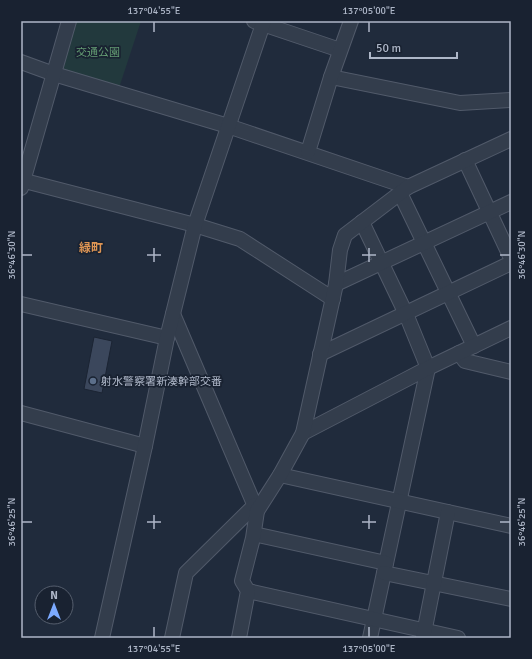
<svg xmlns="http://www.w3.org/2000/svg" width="532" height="659" font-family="Signika,'Noto Sans JP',sans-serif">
  <rect width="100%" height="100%" fill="#202b3c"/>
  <polygon fill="#22393d" points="71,21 141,21 118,91 57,73"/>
  <polygon fill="#3b475c" stroke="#1b2433" points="94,337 112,341 102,393 84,389"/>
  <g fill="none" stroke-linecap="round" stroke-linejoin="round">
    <defs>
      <g id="minor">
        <polyline points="254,21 340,50"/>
        <polyline points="21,62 54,74 228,126 408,187"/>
        <polyline points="331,77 460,103 511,100"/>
        <polyline points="308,152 331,77 351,21"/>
        <polyline points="465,160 511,258"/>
        <polyline points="21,180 195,225 240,239 333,299"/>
        <polyline points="21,188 69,21"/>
        <polyline points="400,193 474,346"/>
        <polyline points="362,222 406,314 428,368 370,638"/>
        <polyline points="336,284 511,202"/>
        <polyline points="21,304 167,338"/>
        <polyline points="173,314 257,511"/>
        <polyline points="459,353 465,361 511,372"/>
        <polyline points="320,354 511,263"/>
        <polyline points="21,413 145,446"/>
        <polyline points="303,433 428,368 511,328"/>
        <polyline points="280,475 511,526"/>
        <polyline points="254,534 386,563"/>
        <polyline points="384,573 511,599"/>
        <polyline points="248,591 458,638"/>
        <polyline points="102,638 145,446 167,338 195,225 264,21"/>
        <polyline points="172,638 186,573 255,505"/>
        <polyline points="239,638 248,591 242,581 253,538 257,511 280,475 303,433 336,284 340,250 345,235 408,187 511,139"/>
        <polyline points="423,638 448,512"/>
      </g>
    </defs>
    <use href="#minor" stroke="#515a6a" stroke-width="16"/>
    <use href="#minor" stroke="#333d4c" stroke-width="14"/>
  </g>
  <path fill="none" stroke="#aeb7c8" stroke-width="1.5" d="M154,22V32M369,22V32M154,248V262M369,248V262M22,255H32M147,255H161M362,255H376M500,255H510M154,515V529M369,515V529M22,522H32M147,522H161M362,522H376M500,522H510M154,627V637M369,627V637"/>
  <circle fill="#5c6f8a" stroke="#192231" stroke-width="1.5" cx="93" cy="381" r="4"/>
  <g text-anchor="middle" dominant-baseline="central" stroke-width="3.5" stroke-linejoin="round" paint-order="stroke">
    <g font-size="11" fill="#639b72" stroke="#192231">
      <text x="98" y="52">交通公園</text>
    </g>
    <g font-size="11" fill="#aeb7c8" stroke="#192231" text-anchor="start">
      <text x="101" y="381">射水警察署新湊幹部交番</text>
    </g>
    <g font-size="12" font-weight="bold" fill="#de9554" stroke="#192231">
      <text x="91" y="248">緑町</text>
    </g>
  </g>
  <rect width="532" height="659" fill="none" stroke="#192231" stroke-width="44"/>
  <g transform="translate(54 605)"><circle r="19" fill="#192231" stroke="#555e6d"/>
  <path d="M0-3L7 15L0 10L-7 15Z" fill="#7caaff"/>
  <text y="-6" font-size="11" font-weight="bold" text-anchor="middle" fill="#aeb7c8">N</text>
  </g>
  <path d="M370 52v6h87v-6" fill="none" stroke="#aeb7c8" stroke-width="2"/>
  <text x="376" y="52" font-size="12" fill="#aeb7c8" stroke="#192231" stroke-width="3" paint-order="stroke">50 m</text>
  <rect x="22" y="22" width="488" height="615" fill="none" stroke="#aeb7c8" stroke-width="1.5"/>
  <g font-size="10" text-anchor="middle" fill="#aeb7c8">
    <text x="154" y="14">137°04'55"E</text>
    <text x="369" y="14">137°05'00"E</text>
    <text transform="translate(11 255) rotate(-90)" y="4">36°46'30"N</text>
    <text transform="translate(521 255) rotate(-90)" y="4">36°46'30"N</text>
    <text transform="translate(11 522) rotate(-90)" y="4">36°46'25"N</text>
    <text transform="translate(521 522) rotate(-90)" y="4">36°46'25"N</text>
    <text x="154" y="652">137°04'55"E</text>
    <text x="369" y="652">137°05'00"E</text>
  </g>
</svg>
